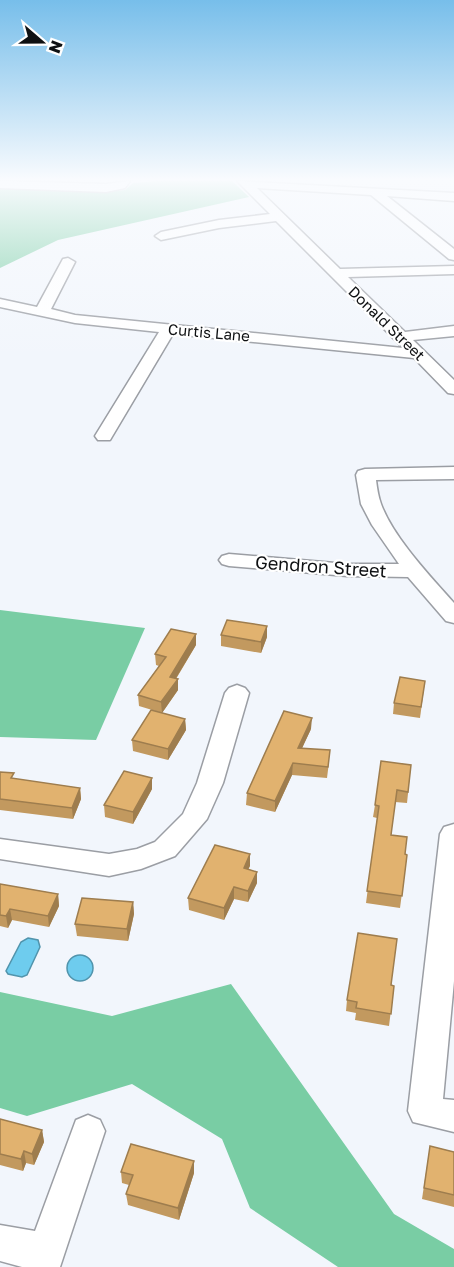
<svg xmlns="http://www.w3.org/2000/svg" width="454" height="1267" font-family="'Golos Text',sans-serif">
  <rect width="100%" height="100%" fill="#f2f6fc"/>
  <g fill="#79cda4">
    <polygon points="158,181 232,181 249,197 58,240 0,268 0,188 106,192 125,190 133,183"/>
    <polygon points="0,610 145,628 96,740 0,737"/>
    <polygon points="231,984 394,1214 454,1249 454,1267 338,1267 250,1208 222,1139 132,1084 27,1116 0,1108 0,992 112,1016"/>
  </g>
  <g fill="#6eccee" stroke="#5194ac" stroke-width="1.5">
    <polygon points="28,938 38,940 40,947 27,975 22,977 8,974 6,971 21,942"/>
    <circle cx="80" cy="968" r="13"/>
  </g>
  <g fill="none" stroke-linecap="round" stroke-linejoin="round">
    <defs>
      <g id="minor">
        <polygon points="0,181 106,184 130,181 125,188 106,192 0,188"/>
        <polygon points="237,181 454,193 454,201 387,196 454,249 454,260 449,259 371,195 257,188 340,269 454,266 454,274 348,277 405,332 454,326 454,336 413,340 454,380 454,394 448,393 414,358 173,334 110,440 98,440 95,436 159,332 75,323 0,307 0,299 37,307 63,259 68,258 75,262 51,309 75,315 403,348 276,221 219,228 161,240 155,236 161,232 219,220 270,214"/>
        <path d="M454,467V479L376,480C377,488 378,496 381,504C393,537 430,576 454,603V623L446,621L408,577L347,576L229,566L222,564L219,560L222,556L229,554L347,564H399L372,525L361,504L356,475L358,471L365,469Z"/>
        <polygon points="237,685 245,688 249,693 223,783 207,819 175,856 141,869 109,876 0,859 0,839 109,854 137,849 155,842 183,814 197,783 225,693 229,688"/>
        <polygon points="454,824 454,981 443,1099 454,1100 454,1132 413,1122 408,1111 440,834 444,827"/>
        <polygon points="88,1115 100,1120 105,1131 60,1267 22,1267 0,1261 0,1225 35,1231 76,1120"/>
      </g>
    </defs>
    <use href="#minor" stroke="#9b9ea4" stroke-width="3"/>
    <use href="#minor" fill="#fff" fill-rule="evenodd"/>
  </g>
  <g fill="#c2995f">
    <polygon points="267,626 267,637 261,653 221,646 221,635"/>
    <polygon points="196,645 176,679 178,690 162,713 139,706 138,695 159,666 156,665 155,654"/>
    <polygon points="425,681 420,718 393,714 394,703"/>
    <polygon points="185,719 186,730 168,760 133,751 132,740"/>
    <polygon points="311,729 302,748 329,762 327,778 292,775 275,812 246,805 247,793"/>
    <polygon points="411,765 407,803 395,802 391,835 405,854 407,855 400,908 366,903 377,818 373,817 375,805"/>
    <polygon points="0,772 14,779 80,788 81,799 73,819 0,810"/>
    <polygon points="152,778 152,789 133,824 105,817 104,805"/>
    <polygon points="250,866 248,869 257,872 257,883 248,902 234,899 224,920 189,910 188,898"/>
    <polygon points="0,884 58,894 59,906 49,927 12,920 8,928 0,926"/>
    <polygon points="133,902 134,914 128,941 77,936 75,924"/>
    <polygon points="391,985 394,986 389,1026 355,1020 356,1013 346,1011 347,1000"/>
    <polygon points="0,1119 42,1130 44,1142 34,1165 26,1163 23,1171 0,1165"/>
    <polygon points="430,1146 454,1152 454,1207 422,1199"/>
    <polygon points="194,1161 194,1173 179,1220 128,1205 126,1194 129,1185 122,1183 121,1172"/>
  </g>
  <g fill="#9e7d4e">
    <polygon points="267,626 267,637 261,653 261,642"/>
    <polygon points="196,634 196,645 170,688 170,677"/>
    <polygon points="178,679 178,690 162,713 161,702"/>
    <polygon points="312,718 311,729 297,759 298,748"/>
    <polygon points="185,719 186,730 168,760 168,749"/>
    <polygon points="293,763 292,775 275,812 275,801"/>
    <polygon points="152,778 152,789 133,824 133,812"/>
    <polygon points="80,788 81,799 73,819 72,808"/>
    <polygon points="250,854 250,866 243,880 244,868"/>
    <polygon points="257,872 257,883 248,902 248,891"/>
    <polygon points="234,887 234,899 224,920 224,908"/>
    <polygon points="58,894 59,906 49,927 48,916"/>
    <polygon points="133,902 134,914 128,941 127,929"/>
    <polygon points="10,909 12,920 8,928 6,916"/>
    <polygon points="42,1130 44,1142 34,1165 32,1154"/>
    <polygon points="24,1151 26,1163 23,1171 21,1159"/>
    <polygon points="194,1161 194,1173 179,1220 178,1208"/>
  </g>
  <g fill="#e1b26f" stroke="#9e7d4e" stroke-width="1.5">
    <polygon points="227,620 267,626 261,642 221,635"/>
    <polygon points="171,629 196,634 170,677 178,679 161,702 138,695 166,657 155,654"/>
    <polygon points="400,677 425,681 421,707 394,703"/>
    <polygon points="151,710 185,719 168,749 132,740"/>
    <polygon points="284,711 312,718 298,748 330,750 328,767 293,763 275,801 247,793"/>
    <polygon points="381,761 411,765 408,792 397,790 391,835 407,837 405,854 407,855 402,896 367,891 379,806 375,805"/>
    <polygon points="124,771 152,778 133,812 104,805"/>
    <polygon points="0,772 14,773 11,778 80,788 72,808 0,799"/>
    <polygon points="215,845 250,854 244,868 257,872 248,891 234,887 224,908 188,898"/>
    <polygon points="0,884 58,894 48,916 10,909 6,916 0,915"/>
    <polygon points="82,898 133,902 127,929 75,924"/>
    <polygon points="358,933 397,939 391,985 394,986 391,1014 356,1008 357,1002 347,1000"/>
    <polygon points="0,1119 42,1130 32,1154 24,1151 21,1159 0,1154"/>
    <polygon points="131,1144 194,1161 178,1208 126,1194 133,1175 121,1172"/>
    <polygon points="430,1146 454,1152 454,1195 424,1188"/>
  </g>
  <linearGradient id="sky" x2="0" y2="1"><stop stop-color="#77beea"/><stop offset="0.5" stop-color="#f9fbfe"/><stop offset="1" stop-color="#f9fbfe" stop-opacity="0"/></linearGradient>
  <rect width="454" height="359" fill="url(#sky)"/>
  <g text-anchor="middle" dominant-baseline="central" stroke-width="4.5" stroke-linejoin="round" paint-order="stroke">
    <g font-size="15" fill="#0e1012" stroke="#fff">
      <text transform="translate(387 323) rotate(44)">Donald Street</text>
      <text transform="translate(209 332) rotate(5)">Curtis Lane</text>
    </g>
    <g font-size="18" fill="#0e1012" stroke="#fff">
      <text transform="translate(321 566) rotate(4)">Gendron Street</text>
    </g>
  </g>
  <g transform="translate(42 42) rotate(110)" stroke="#ffffff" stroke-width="4.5" paint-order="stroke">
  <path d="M0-4.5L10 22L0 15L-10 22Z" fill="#0e1012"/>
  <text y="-9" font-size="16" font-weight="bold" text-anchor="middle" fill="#0e1012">N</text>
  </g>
</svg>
